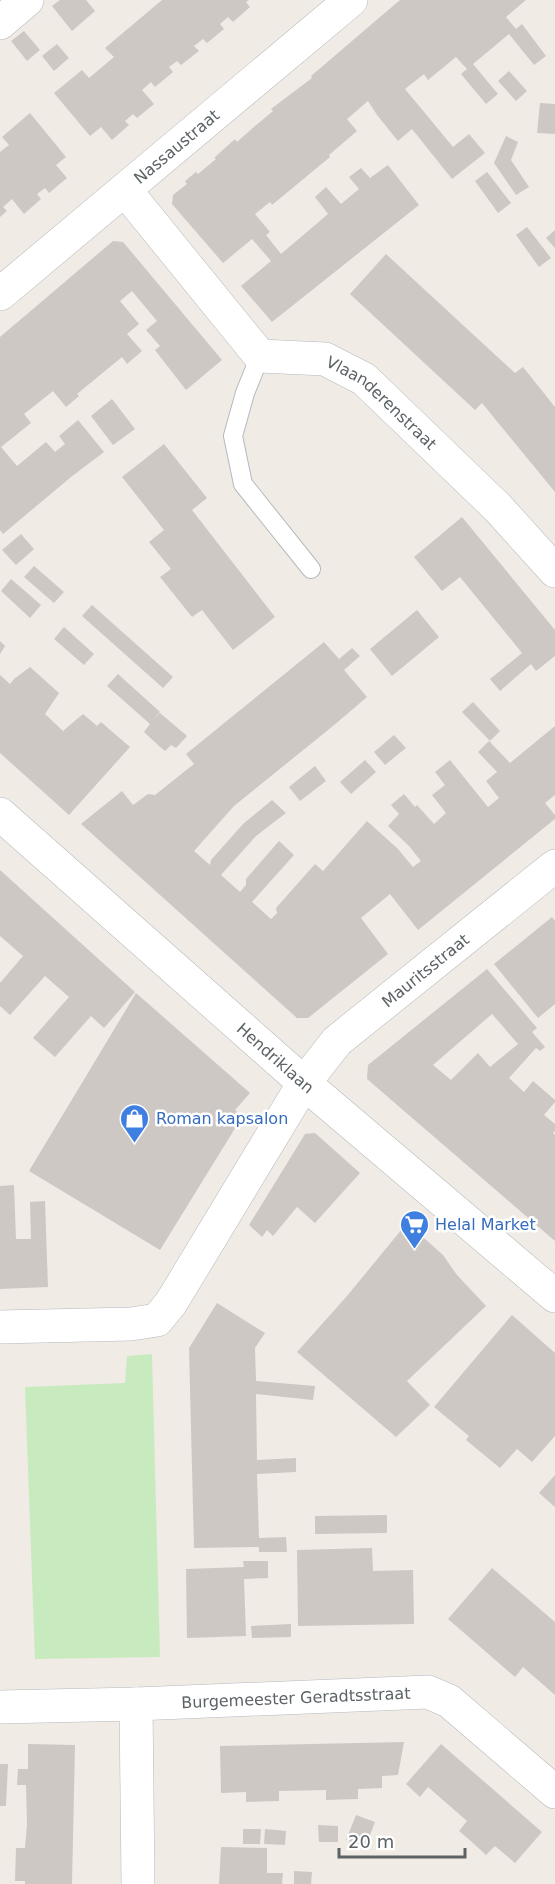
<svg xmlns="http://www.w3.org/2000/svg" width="555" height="1884" font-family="'DejaVu Sans',sans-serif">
  <rect width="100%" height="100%" fill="#f0ebe5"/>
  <polygon fill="#c8eabf" points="152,1354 160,1657 35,1659 25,1387 125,1383 127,1356"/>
  <g fill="#cdc8c4" fill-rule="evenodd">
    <polygon points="60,0 86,0 95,11 72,31 52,6"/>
    <polygon points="162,0 249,0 246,2 250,7 233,22 228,17 220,24 224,29 207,43 203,39 194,46 199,51 181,65 177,61 169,67 173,72 155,87 151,82 142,90 154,104 137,118 133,114 125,121 129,125 112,140 101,127 90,136 54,93 82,70 89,78 114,57 105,48"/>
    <polygon points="400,0 526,0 506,17 516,29 522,24 546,56 534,65 509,34 473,64 498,94 486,104 461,74 467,69 456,57 428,80 424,74 405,89 453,147 469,134 485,153 452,179 412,129 398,141 377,115 368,101 347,119 357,131 329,155 330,157 272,205 270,202 255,214 270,232 266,235 281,254 328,214 315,197 326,187 341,204 359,189 349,177 361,168 370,178 388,165 419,205 272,322 241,286 271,261 252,239 223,263 172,204 173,195 187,184 185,181 196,172 198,174 216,159 214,158 235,139 237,142 255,126 273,111 271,109 312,78 311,76"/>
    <polygon points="24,31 40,50 27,61 11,41"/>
    <polygon points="57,44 69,58 54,71 42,56"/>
    <polygon points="509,71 527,91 516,101 498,81"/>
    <polygon points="540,103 555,104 555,134 537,133"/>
    <polygon points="30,113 66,157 56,165 67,178 49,193 45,188 37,194 41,199 24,214 12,199 3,207 7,211 0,217 0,152 9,145 2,137"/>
    <polygon points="506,136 518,142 511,160 529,187 516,195 494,163"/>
    <polygon points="487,172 511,203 498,213 475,181"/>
    <polygon points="527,227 551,258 539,267 516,235"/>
    <polygon points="555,230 555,248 546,238"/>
    <polygon points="113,241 123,242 222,360 186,390 155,350 160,346 146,330 157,321 132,291 120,301 139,324 127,334 142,351 127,364 122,357 77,394 79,396 66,407 53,391 24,414 31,423 1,447 17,466 46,442 55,452 65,444 59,436 78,420 104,452 71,477 3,534 0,530 0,337"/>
    <polygon points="386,254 515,373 523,367 555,407 555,492 482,403 475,410 350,294"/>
    <polygon points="112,399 135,429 113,445 91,416"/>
    <polygon points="164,444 207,498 192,510 275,617 233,650 202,610 192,617 160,577 171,569 149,542 164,530 122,477"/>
    <polygon points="462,517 555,630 555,656 536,671 531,664 500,691 490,679 522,653 460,577 442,591 414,557"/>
    <polygon points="21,534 34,549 16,565 2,550"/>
    <polygon points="34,566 64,592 54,603 24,577"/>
    <polygon points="11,579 41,605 30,618 1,591"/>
    <polygon points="92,605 173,677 163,688 82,616"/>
    <polygon points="417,610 439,637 392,676 370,649"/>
    <polygon points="64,627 94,654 84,665 54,639"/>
    <polygon points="0,641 5,646 0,654"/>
    <polygon points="324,642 339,659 352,648 360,656 344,670 367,697 333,726 234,806 194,851 210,865 211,860 243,824 272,800 286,813 256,836 221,875 240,892 246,885 246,879 279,841 294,855 252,902 271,919 277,913 276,908 315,864 323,871 367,821 398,849 413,867 421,861 409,846 388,826 399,814 391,805 404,794 415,807 417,805 434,824 446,813 432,795 445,785 435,772 450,760 488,807 499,798 486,781 497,772 478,752 489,741 510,763 555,726 555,795 545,803 555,815 555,819 418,930 390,894 361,918 388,954 308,1018 297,1018 81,824 122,791 133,805 148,794 155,795 194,764 186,754"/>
    <polygon points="30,667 59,693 45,714 63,731 83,714 97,726 101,722 130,747 69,815 0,753 0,675 10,684 14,679"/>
    <polygon points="118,674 160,712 152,721 160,713 187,736 176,748 171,745 165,751 159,746 144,732 150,724 107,686"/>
    <polygon points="473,702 500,731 490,741 462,712"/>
    <polygon points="394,735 406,748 385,765 374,752"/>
    <polygon points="365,760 376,772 351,794 340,782"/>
    <polygon points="315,766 326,781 300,801 289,787"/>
    <polygon points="0,870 135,992 104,1028 91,1016 55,1057 33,1038 69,997 45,976 10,1015 0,1006 0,983 23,956 0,936"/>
    <polygon points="552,917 555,921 555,1004 538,1018 494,964"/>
    <path d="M487,969L537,1028L532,1032L545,1047L540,1051L536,1048L509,1078L524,1092L533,1081L555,1100V1102L544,1115L555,1124V1131L553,1133L555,1135V1241L367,1079L368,1065ZM492,1014L518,1044L490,1067L478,1053L451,1080L433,1065Z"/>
    <polygon points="136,993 250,1093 235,1110 242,1117 160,1250 29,1171"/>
    <polygon points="315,1133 360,1173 315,1223 297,1207 273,1236 267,1230 262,1237 249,1225 305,1134"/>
    <polygon points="14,1185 16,1239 31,1239 30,1202 45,1201 48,1287 0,1289 0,1186"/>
    <polygon points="407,1223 443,1255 457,1275 486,1306 407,1381 430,1405 396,1437 297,1352 347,1296"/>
    <polygon points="217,1303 265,1333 255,1348 256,1381 315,1386 313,1400 256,1394 257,1460 296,1458 296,1472 257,1474 259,1538 286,1537 287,1552 259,1552 259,1547 194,1548 189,1348"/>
    <polygon points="512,1315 555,1353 555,1436 532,1462 517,1449 500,1468 466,1440 469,1436 434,1407"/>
    <polygon points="555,1475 555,1507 539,1493"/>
    <polygon points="387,1515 387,1533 315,1534 315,1516"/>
    <polygon points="372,1548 373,1571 413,1570 414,1624 298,1626 297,1550"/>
    <polygon points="243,1561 268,1561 268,1578 244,1579 246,1636 187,1638 186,1569 244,1567"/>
    <polygon points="492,1568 555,1622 555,1695 523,1667 515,1677 448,1619"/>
    <polygon points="291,1624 291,1637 252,1638 251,1626"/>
    <polygon points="404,1742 398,1775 382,1776 382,1788 358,1789 358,1799 326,1800 326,1790 279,1791 279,1801 246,1802 246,1792 221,1793 220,1746"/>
    <polygon points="28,1744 75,1745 72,1884 25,1884 25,1881 15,1881 16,1848 25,1848 27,1825 26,1785 17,1785 18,1769 28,1769"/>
    <polygon points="441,1744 542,1832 515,1863 495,1846 486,1855 473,1843 459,1831 467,1821 428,1787 420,1797 406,1784"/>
    <polygon points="0,1764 8,1764 6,1806 0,1806"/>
    <polygon points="356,1815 375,1822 365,1848 346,1840"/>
    <polygon points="318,1825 338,1826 338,1842 319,1842"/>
    <polygon points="243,1829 261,1829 260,1844 243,1844"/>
    <polygon points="265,1829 286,1831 285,1845 264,1844"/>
    <polygon points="221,1847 267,1848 267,1873 283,1873 282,1884 219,1884"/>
    <polygon points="294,1871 312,1872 311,1884 294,1884"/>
  </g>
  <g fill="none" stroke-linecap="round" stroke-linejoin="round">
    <defs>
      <polyline id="lane" points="260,356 245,393 233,436 243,484 311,569"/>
      <g id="street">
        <polyline points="0,23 27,0"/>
        <path id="s1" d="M125,190L260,356L325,359L364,379L498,508L555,571"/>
        <path id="s2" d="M0,294L351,0"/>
        <path id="s3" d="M0,814L304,1083L555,1296"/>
        <path id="s4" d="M0,1327L131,1324L157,1320L171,1303L304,1083L337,1041L555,866"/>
        <polyline points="136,1704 138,1884"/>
        <path id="s5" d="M0,1707L136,1704L428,1692L449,1701L555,1792"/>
      </g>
    </defs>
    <use href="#lane" stroke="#b5b9bd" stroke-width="20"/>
    <use href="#street" stroke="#b5b9bd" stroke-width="34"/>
    <use href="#lane" stroke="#fff" stroke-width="18"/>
    <use href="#street" stroke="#fff" stroke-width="33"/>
  </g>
  <defs>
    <symbol id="shop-pin" viewBox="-11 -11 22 30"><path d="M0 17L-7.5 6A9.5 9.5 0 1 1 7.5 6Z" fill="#3f7fe0" stroke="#fff"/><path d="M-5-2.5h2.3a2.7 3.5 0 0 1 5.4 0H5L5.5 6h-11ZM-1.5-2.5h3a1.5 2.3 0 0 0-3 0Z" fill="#fff"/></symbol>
    <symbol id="supermarket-pin" viewBox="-11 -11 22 30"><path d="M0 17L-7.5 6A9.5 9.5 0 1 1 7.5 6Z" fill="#3f7fe0" stroke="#fff"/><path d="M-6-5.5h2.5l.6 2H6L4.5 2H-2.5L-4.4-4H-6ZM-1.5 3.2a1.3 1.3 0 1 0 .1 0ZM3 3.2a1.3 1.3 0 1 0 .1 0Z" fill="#fff"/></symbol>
  </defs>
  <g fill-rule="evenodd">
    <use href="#shop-pin" x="118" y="1102" width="33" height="45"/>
    <use href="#supermarket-pin" x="398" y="1208" width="33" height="45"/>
  </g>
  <g text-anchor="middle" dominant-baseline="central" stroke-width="5" stroke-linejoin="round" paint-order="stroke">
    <g font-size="16" fill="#5c6366" stroke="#fff">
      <text stroke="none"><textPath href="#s2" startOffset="230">Nassaustraat</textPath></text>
      <text stroke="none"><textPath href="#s1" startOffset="351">Vlaanderenstraat</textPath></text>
      <text stroke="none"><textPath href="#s4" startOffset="603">Mauritsstraat</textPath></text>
      <text stroke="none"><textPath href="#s3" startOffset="368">Hendriklaan</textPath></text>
      <text stroke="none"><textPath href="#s5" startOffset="296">Burgemeester Geradtsstraat</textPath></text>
    </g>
    <g font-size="16" fill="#366cbe" stroke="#fff" text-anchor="start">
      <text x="156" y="1118">Roman kapsalon</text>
      <text x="435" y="1224">Helal Market</text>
    </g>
  </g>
  <path d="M339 1848v9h126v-9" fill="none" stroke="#5c6366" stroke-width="3"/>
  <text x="348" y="1848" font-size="18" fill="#5c6366" stroke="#ffffff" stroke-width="4.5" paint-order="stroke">20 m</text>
</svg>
